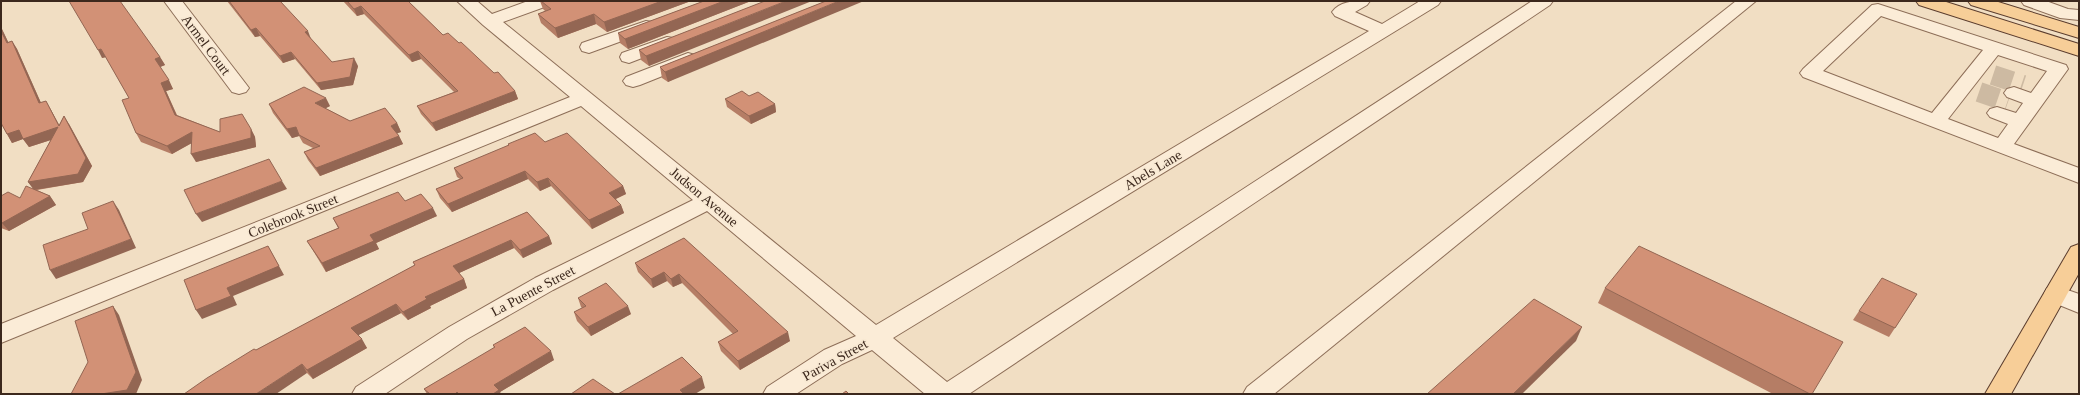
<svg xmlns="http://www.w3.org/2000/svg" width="2080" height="395" font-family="'Times New Roman',serif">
  <rect width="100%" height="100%" fill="#f1dec3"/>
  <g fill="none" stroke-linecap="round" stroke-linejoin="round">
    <g stroke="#cdbaa2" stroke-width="20" stroke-dasharray="20 10" stroke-linecap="butt">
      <polyline points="1993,75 2023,85"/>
      <polyline points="1979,92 2008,102"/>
    </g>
    <defs>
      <g id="minor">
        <polygon points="164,1 182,1 246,84 249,88 246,92 239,94 232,92"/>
        <path d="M457,1H477L492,14L528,1H553L550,5L503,22L876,325L1369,31L1335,16L1332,12C1341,0 1356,1 1370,1L1367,5L1355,12L1382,24L1420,1H1441L1438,5L1389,35L893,338L947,382L1532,1H1553L1550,5L969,394H925L872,350L842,364L796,394H763L767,387L824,350L856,336L707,211L553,290L467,339L385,394H352L356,387L449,327L535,278L693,200L581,106L1,343V324L570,97L483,25Z"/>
        <polygon points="1736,1 1756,1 1274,394 1243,394 1247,387"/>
        <polygon points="2021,1 2046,1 2068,9 2079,10 2079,20 2060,18 2024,5"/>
        <path d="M1878,4L2066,65L2068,69L2014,144L2079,168V183L1803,77L1800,73L1803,69L1872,5ZM1881,16L1983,50L1932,113L1823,71ZM1998,55L2047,71L2031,93L2014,87L2007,89L2004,93L2007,97L2023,103L2016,113L1997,107L1990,109L1987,113L1990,117L2008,124L1998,138L1948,119Z"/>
        <polygon points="646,21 652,22 655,26 652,30 589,53 582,51 580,47 582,43"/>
        <polygon points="667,37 673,38 676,42 673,46 629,63 622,61 620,57 622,53"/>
        <polygon points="688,53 695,55 697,59 695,63 640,85 633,87 626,85 623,81 626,77"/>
        <polygon points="2056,286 2079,294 2079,313 2047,300 2044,294 2047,288"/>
      </g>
      <g id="major">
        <polygon points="1916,1 1943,1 2079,44 2079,56 1919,5"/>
        <polygon points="1968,1 1995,1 2079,27 2079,38 1971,5"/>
        <polygon points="2079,244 2079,273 2011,394 1985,394 2071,247"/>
      </g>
    </defs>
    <use href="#minor" stroke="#8d6e58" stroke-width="2"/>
    <use href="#major" stroke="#5a3c2d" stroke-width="2"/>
    <use href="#minor" fill="#fbecd7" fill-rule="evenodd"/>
    <use href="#major" fill="#f7ce98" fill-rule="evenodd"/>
  </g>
  <g fill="#b57d65">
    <polygon points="227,1 280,1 311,39 332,62 358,66 353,85 321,90 295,59 283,63 260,36 255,37"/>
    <polygon points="343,1 408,1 443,35 459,43 515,91 518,99 436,131 421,114 417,106 454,92 421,59 412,62 364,14 357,16"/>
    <polygon points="540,1 691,1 607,32 596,24 558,38 541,23 538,14 545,11 543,9"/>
    <polygon points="704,1 751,1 628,49 620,43 618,33"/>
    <polygon points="765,1 649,66 641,60 639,50"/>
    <polygon points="826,1 668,82 662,78 660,67"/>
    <polygon points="122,5 160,57 165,65 160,67 173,89 166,91 177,115 220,132 251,129 255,137 256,147 196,162 192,143 172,154 141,142 136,133 129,98 106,57 102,58"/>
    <polygon points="1,27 8,42 12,41 17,49 41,103 46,101 51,110 59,125 69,124 92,166 83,182 37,190 50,196 56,205 9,231 1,228 1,196 20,198 33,188 28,182 51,140 29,147 23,139 12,143 7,134 1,123"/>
    <polygon points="749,96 775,104 776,112 751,124 727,107 725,99"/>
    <polygon points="269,104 330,106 325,108 350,121 397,123 401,132 397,133 399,136 403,144 320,176 308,160 304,152 313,148 303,143 299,136 292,138 273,113"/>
    <polygon points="545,142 623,186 626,194 616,199 621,205 624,213 592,229 551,186 540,191 528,179 452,212 440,198 436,189 460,179 457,177 454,168 508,146 508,144"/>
    <polygon points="405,201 437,216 376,243 379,249 326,272 312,249 307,241 338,228 333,218"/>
    <polygon points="527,212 549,236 552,244 523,258 514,248 459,273 464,279 467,288 430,306 431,308 408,320 401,313 358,335 367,348 313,379 307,373 256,350 415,265 413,262"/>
    <polygon points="684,238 790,341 740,370 721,351 718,342 733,334 682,283 673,287 667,281 653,288 638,272 635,263"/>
    <polygon points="1605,288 1812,394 1773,394 1598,303"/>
    <polygon points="1917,294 1889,337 1853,320 1859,311"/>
    <polygon points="578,298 631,314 591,336 577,321 574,312 582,308 581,307"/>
    <polygon points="493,345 554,360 500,392 501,394 427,394 424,389 494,348"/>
  </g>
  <g fill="#936653">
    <polygon points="662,1 691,1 607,32 604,22"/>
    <polygon points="724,1 751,1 628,49 625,39"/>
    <polygon points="786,1 812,1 649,66 646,56"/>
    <polygon points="839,1 864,1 668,82 665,72"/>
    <polygon points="361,6 364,14 357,16 354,9"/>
    <polygon points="594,14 596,24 558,38 555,28"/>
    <polygon points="1,27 12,50 7,43 1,31"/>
    <polygon points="256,28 260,36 255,37 251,30"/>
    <polygon points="308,31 311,39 308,40 305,32"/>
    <polygon points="12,41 17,49 45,112 39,103"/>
    <polygon points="101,49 106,57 102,58 98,50"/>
    <polygon points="418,51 421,59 412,62 409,55"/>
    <polygon points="291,52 295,59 283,63 280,56"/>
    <polygon points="160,57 165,65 160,67 155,59"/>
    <polygon points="354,58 358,66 353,85 321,90 317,83"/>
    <polygon points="169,80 173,89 166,91 180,123 175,115 161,83"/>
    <polygon points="515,91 518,99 436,131 432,123"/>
    <polygon points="326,98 330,106 319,112 315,103"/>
    <polygon points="46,101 51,110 64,134 59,126"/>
    <polygon points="775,104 776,112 751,124 749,116"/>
    <polygon points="64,116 69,124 92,166 83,182 34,190 28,182"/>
    <polygon points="397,123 401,132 395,134 391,126"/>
    <polygon points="58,127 63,136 29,147 23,139 12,143 7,134 19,130"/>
    <polygon points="296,127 299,136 292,138 287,129"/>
    <polygon points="251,129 255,137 256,147 196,162 191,154"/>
    <polygon points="192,132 197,140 172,154 167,146"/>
    <polygon points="399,136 403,144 320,176 316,168"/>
    <polygon points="525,171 528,179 452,212 448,204"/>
    <polygon points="548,178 551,186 540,191 537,182"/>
    <polygon points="282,181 287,189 202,222 196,214"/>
    <polygon points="623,186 626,194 611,201 609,193"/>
    <polygon points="50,196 56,205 9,231 2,223"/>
    <polygon points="113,201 119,210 136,248 56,279 50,270 131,239"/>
    <polygon points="621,205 624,213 592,229 589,220"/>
    <polygon points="433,208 437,216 376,243 379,249 326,272 322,263 370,235"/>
    <polygon points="549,236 552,244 523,258 520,250"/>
    <polygon points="511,240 514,248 457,274 453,266"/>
    <polygon points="268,246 284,275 233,296 237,305 202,319 196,310 227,288"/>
    <polygon points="664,272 667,281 653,288 651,279"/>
    <polygon points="679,274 682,283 673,287 671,279"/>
    <polygon points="464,279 467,288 430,306 431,308 408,320 403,312 425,297"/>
    <polygon points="396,304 401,313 355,337 351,328"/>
    <polygon points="113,306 119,315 142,380 136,394 101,394"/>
    <polygon points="628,306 631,314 591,336 588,327"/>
    <polygon points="1582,327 1576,341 1522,394 1513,394"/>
    <polygon points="788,332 790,341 740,370 738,361"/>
    <polygon points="362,339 367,348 313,379 307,370"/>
    <polygon points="551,351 554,360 500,392 501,394 493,394 494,385"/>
    <polygon points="302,364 307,373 276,394 256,394"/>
    <polygon points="702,377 705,388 695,394 681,394 680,390"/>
  </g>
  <g fill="#d29176" stroke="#936653">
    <polygon points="69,1 120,1 160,57 155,59 169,80 161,83 175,115 220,132 220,119 242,114 251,129 251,138 191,154 192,132 167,146 136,133 122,100 129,98 101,49 98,50"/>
    <polygon points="229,1 280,1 308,31 305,32 332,62 354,58 350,77 317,83 291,52 280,56 256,28 251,30"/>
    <polygon points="347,1 408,1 443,35 448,33 459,43 461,42 494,73 498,72 515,91 432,123 417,106 458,91 418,51 409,55 361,6 354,9"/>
    <polygon points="541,1 662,1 604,22 594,14 555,28 538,14 551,9"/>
    <polygon points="704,1 724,1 625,39 618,33"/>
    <polygon points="765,1 786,1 646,56 639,50"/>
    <polygon points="826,1 839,1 665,72 660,67"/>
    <polygon points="1,31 7,43 12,41 39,103 46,101 59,126 64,116 86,158 78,174 28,182 58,127 23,139 19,130 7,134 1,123"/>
    <polygon points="304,87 326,98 315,103 350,121 385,108 397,123 391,126 399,136 316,168 304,152 320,146 299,135 296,127 287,129 269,104"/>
    <polygon points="742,91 749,96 758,92 775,104 749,116 725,99"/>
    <polygon points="535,133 545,142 567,133 623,186 609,193 621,205 589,220 548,178 537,182 525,171 448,204 436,189 463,178 454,168 509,145 508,144"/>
    <polygon points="269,159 282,181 196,214 184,190"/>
    <polygon points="26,186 50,196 2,223 1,222 1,196 8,192 20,198"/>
    <polygon points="398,192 405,201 421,194 433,208 370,235 374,241 322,263 307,241 339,228 333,218"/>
    <polygon points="113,201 131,239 50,270 43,245 88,229 82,213"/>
    <polygon points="527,212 549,236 520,250 511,240 453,266 464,279 425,297 427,299 403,312 396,304 351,328 362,339 307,370 302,364 256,394 184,394 207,378 254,349 256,350 415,265 413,262"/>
    <polygon points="684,238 788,332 738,361 718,342 738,331 679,274 671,279 664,272 651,279 635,263"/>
    <polygon points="268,246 279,266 227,288 231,296 196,310 184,280"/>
    <polygon points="1639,246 1843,342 1812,394 1810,394 1605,288"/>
    <polygon points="1882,278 1917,294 1895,328 1859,311"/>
    <polygon points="606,283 628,306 588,327 574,312 586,306 578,298"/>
    <polygon points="1534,299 1582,327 1513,394 1427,394"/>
    <polygon points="113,306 136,372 127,390 101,394 71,394 88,362 75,321"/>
    <polygon points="525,327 551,351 494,385 499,390 493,394 459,394 457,392 455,394 430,394 424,389 495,347 493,345"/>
    <polygon points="682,357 702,377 680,390 684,394 618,394"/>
    <polygon points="593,379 615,394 571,394"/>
    <polygon points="846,391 849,394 842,394"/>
  </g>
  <g text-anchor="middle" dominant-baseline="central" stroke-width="3.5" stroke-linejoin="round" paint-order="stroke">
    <g font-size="14" fill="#3c281d" stroke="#f8e9d3">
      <text transform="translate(206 45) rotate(53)">Armel Court</text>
      <text transform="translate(1153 170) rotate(-31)">Abels Lane</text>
      <text transform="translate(704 197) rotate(40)">Judson Avenue</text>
      <text transform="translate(293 216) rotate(-22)">Colebrook Street</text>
      <text transform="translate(533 291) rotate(-28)">La Puente Street</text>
      <text transform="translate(835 360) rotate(-29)">Pariva Street</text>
    </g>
  </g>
  <rect width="2080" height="395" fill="none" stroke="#3c281d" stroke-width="4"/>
</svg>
